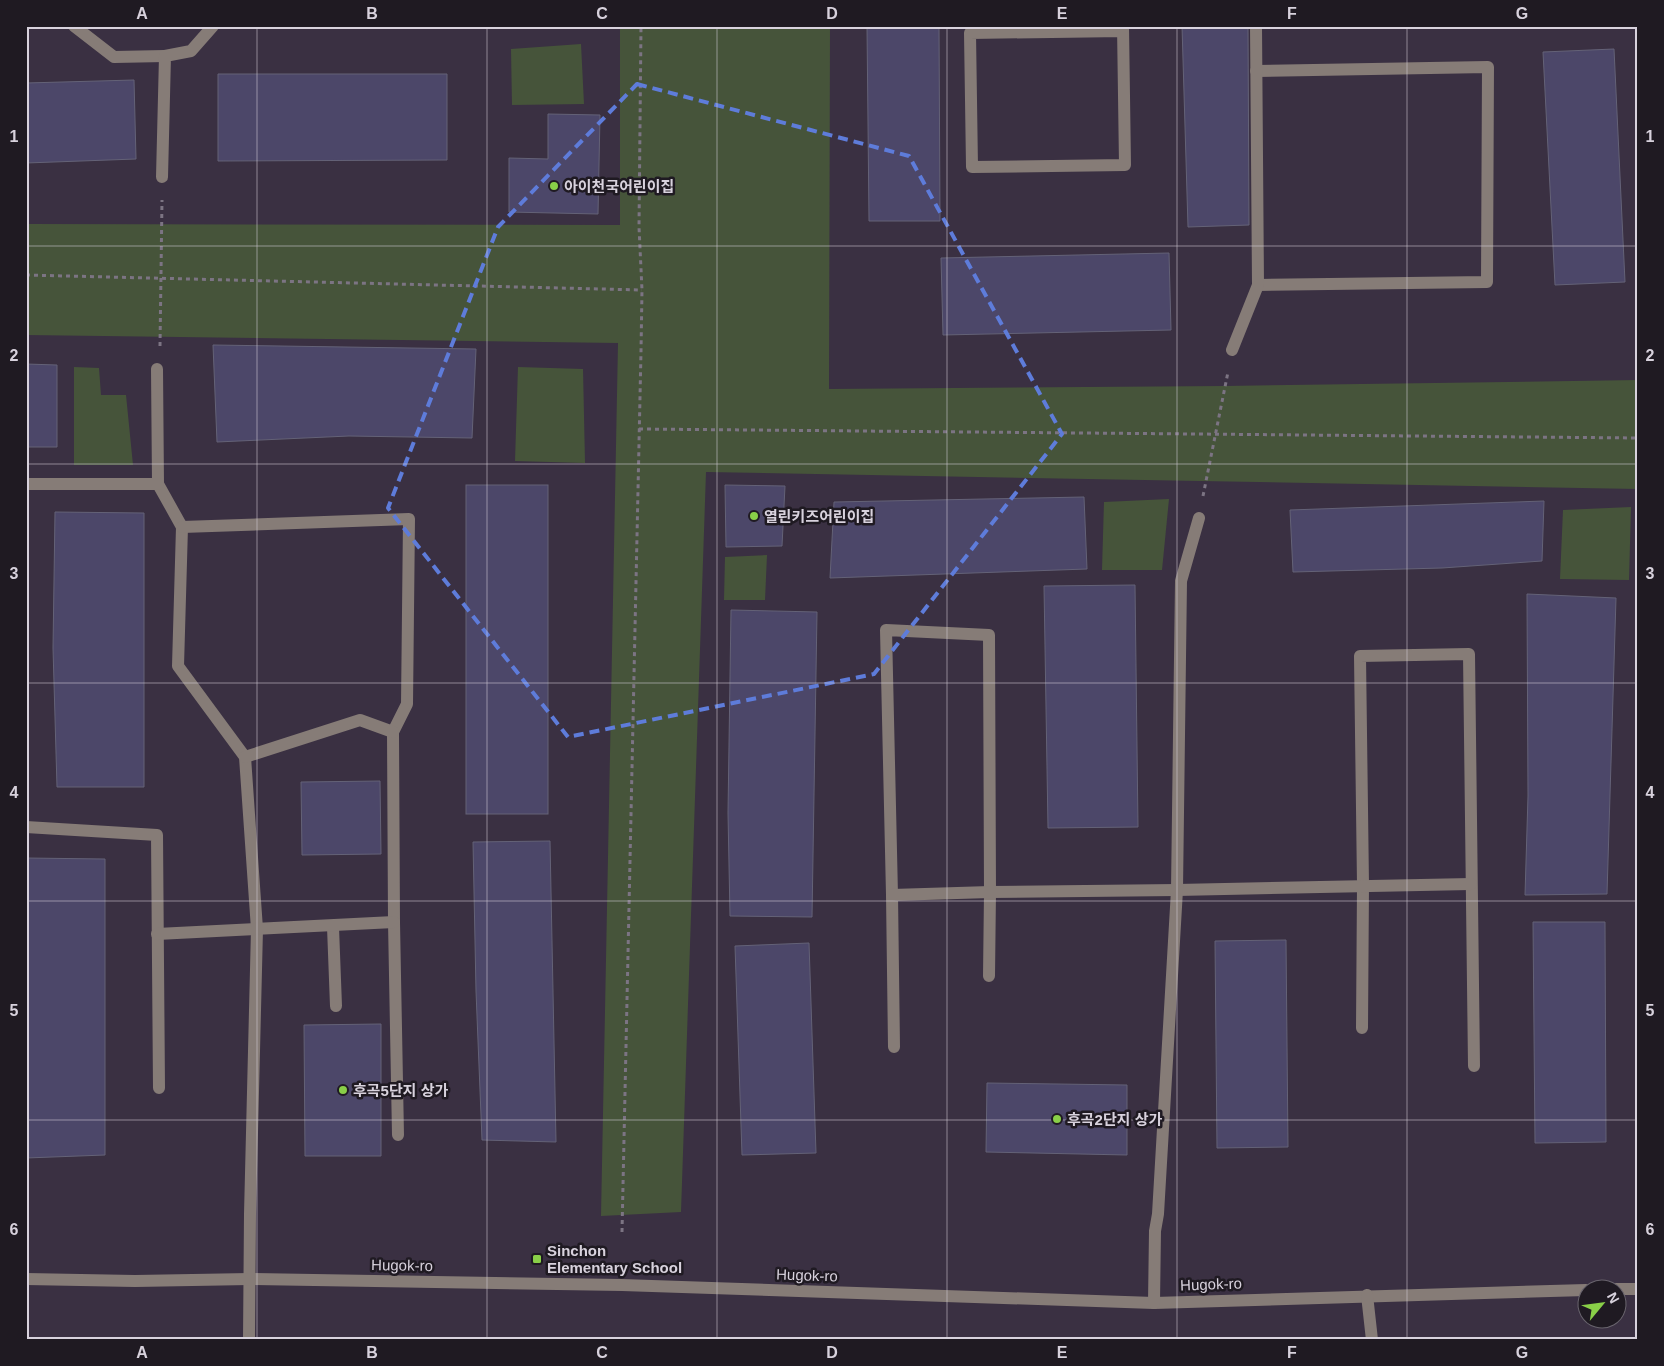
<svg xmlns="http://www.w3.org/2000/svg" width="1664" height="1366" font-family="Helvetica,'Noto Sans KR',sans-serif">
  <rect width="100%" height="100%" fill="#3a3042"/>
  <g fill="#46543a">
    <polygon points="620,26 830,26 829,389 1225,386 1638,380 1638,489 706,472 681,1212 601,1216 618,343 26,335 26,224 620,225"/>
    <polygon points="581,44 584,104 512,105 511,49"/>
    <polygon points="74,367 99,368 101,395 126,395 133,465 74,465"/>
    <polygon points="518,367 583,369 585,463 515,461"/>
    <polygon points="1169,499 1162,570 1102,570 1104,502"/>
    <polygon points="1631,507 1629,580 1560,579 1563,510"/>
    <polygon points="767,555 765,600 724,600 725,557"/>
  </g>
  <g fill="#4c4769" stroke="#646277">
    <polygon points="867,26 939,26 940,221 869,221"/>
    <polygon points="1182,26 1248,26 1249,225 1188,227"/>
    <polygon points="1614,49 1625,282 1555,285 1543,52"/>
    <polygon points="218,74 447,74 447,160 218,161"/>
    <polygon points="134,80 136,159 26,163 26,83"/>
    <polygon points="548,114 600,115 598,214 509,212 509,158 548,159"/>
    <polygon points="1169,253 1171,330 943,335 941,258"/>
    <polygon points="213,345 476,349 472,438 349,436 217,442"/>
    <polygon points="26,364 57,365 57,447 26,447"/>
    <rect x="466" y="485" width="82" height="329"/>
    <polygon points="725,485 785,486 782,546 726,547"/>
    <polygon points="1084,497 1087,569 830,578 834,502"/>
    <polygon points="1544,501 1542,561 1442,568 1293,572 1290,510"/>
    <polygon points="55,512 144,513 144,787 57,787 53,648"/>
    <polygon points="1135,585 1138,827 1048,828 1044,586"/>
    <polygon points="1527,594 1616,598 1607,894 1525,895 1528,796"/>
    <polygon points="731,610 817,612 812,917 730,916 728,813"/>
    <polygon points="380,781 381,854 302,855 301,782"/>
    <polygon points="550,841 556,1142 482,1140 476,991 473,842"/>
    <polygon points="26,858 105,859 105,1155 26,1158"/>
    <polygon points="1533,922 1605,922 1606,1142 1535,1143"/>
    <polygon points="1286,940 1288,1147 1217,1148 1215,941"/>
    <polygon points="809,943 816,1153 742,1155 735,946"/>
    <polygon points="381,1024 381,1156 305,1156 304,1025"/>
    <polygon points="987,1083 1127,1085 1127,1155 986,1152"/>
  </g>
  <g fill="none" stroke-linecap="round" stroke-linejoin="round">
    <g stroke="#7c7483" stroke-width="3" stroke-dasharray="4 4" stroke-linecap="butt">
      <polyline points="26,275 642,290"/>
      <polyline points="160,346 162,200"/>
      <polyline points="639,429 1638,438"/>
      <polyline points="1203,496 1228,372"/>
      <polyline points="622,1232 641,351 642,290 639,227 641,26"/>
    </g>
    <g stroke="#867c77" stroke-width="12">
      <polyline points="74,26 114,57 165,56"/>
      <polyline points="1123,31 970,33 972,167 1125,165 1123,26"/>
      <polyline points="1256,71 1488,67 1487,282 1258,285"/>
      <polyline points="162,177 165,56 191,51 213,26"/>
      <polyline points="1232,350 1258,285 1256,26"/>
      <polyline points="157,369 158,484 182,527 178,666 245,757 257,929 250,1214 249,1340"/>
      <polyline points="26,484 158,484"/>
      <polyline points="182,527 409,519 407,704 393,732 394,922 398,1135"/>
      <polyline points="245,757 360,720 393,732"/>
      <polyline points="26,827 157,835 159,1088"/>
      <polyline points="892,895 886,630 989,635 990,892 989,976"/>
      <polyline points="333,927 336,1006"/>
      <polyline points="157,934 394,922"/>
      <polyline points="1362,1028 1363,885 1360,656 1469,654 1474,1066"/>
      <polyline points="894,1047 892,895 990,892 1177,890 1471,884"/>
      <polyline points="26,1279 135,1281 250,1279 622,1285 1154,1303 1586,1290"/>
      <polyline points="1616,1289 1638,1289"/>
      <polyline points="1367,1295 1372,1340"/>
      <polyline points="1154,1303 1155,1231 1158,1214 1177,890 1181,581 1199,518"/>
    </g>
  </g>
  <path fill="none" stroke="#5e7cda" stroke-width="4" stroke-dasharray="10 6" stroke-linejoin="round" d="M637,84L909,156L1062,434L874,674L568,737L388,508L498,227Z"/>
  <path fill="none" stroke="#d8d2dd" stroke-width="1" stroke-opacity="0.55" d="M257,26V1340M487,26V1340M717,26V1340M947,26V1340M1177,26V1340M1407,26V1340M26,246H1638M26,464H1638M26,683H1638M26,901H1638M26,1120H1638"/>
  <g fill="#89cf48" stroke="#1f1a22" stroke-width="2">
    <circle cx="554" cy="186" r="5"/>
    <circle cx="754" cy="516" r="5"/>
    <circle cx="343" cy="1090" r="5"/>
    <circle cx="1057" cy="1119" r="5"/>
    <rect x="532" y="1254" width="10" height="10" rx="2.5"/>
  </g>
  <g text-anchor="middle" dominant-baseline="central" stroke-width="5" stroke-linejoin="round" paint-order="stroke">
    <g font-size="15" font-weight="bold" fill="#d8d2dd" stroke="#1f1a22" text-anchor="start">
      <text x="564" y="186">아이천국어린이집</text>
      <text x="764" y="516">열린키즈어린이집</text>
      <text x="353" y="1090">후곡5단지 상가</text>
      <text x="1067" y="1119">후곡2단지 상가</text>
      <text x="547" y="1250">Sinchon<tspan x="547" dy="17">Elementary School</tspan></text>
    </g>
    <g font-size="15" fill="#d8d2dd" stroke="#1f1a22">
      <text transform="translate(402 1265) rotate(1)">Hugok-ro</text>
      <text transform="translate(807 1275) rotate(2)">Hugok-ro</text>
      <text transform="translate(1211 1284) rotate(-2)">Hugok-ro</text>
    </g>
  </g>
  <rect width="1664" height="1366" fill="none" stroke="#1f1a22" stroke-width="55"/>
  <g transform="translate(1602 1304) rotate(61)"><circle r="24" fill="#1f1a22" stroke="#69646d"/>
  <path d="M0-4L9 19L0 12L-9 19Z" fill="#89cf48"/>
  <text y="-8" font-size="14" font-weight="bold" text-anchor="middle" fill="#d8d2dd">N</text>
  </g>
  <rect x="28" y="28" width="1608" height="1310" fill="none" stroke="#d8d2dd" stroke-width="2"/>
  <g font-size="16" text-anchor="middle" font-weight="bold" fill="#d8d2dd">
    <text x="142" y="19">A</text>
    <text x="372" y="19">B</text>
    <text x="602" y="19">C</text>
    <text x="832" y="19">D</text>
    <text x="1062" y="19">E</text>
    <text x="1292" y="19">F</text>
    <text x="1522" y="19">G</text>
    <text x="14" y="142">1</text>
    <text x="1650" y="142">1</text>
    <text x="14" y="361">2</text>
    <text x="1650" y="361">2</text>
    <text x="14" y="579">3</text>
    <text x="1650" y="579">3</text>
    <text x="14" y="798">4</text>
    <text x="1650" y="798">4</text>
    <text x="14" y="1016">5</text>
    <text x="1650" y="1016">5</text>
    <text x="14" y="1235">6</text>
    <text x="1650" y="1235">6</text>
    <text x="142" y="1358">A</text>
    <text x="372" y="1358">B</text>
    <text x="602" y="1358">C</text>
    <text x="832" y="1358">D</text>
    <text x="1062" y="1358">E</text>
    <text x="1292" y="1358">F</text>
    <text x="1522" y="1358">G</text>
  </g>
</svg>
